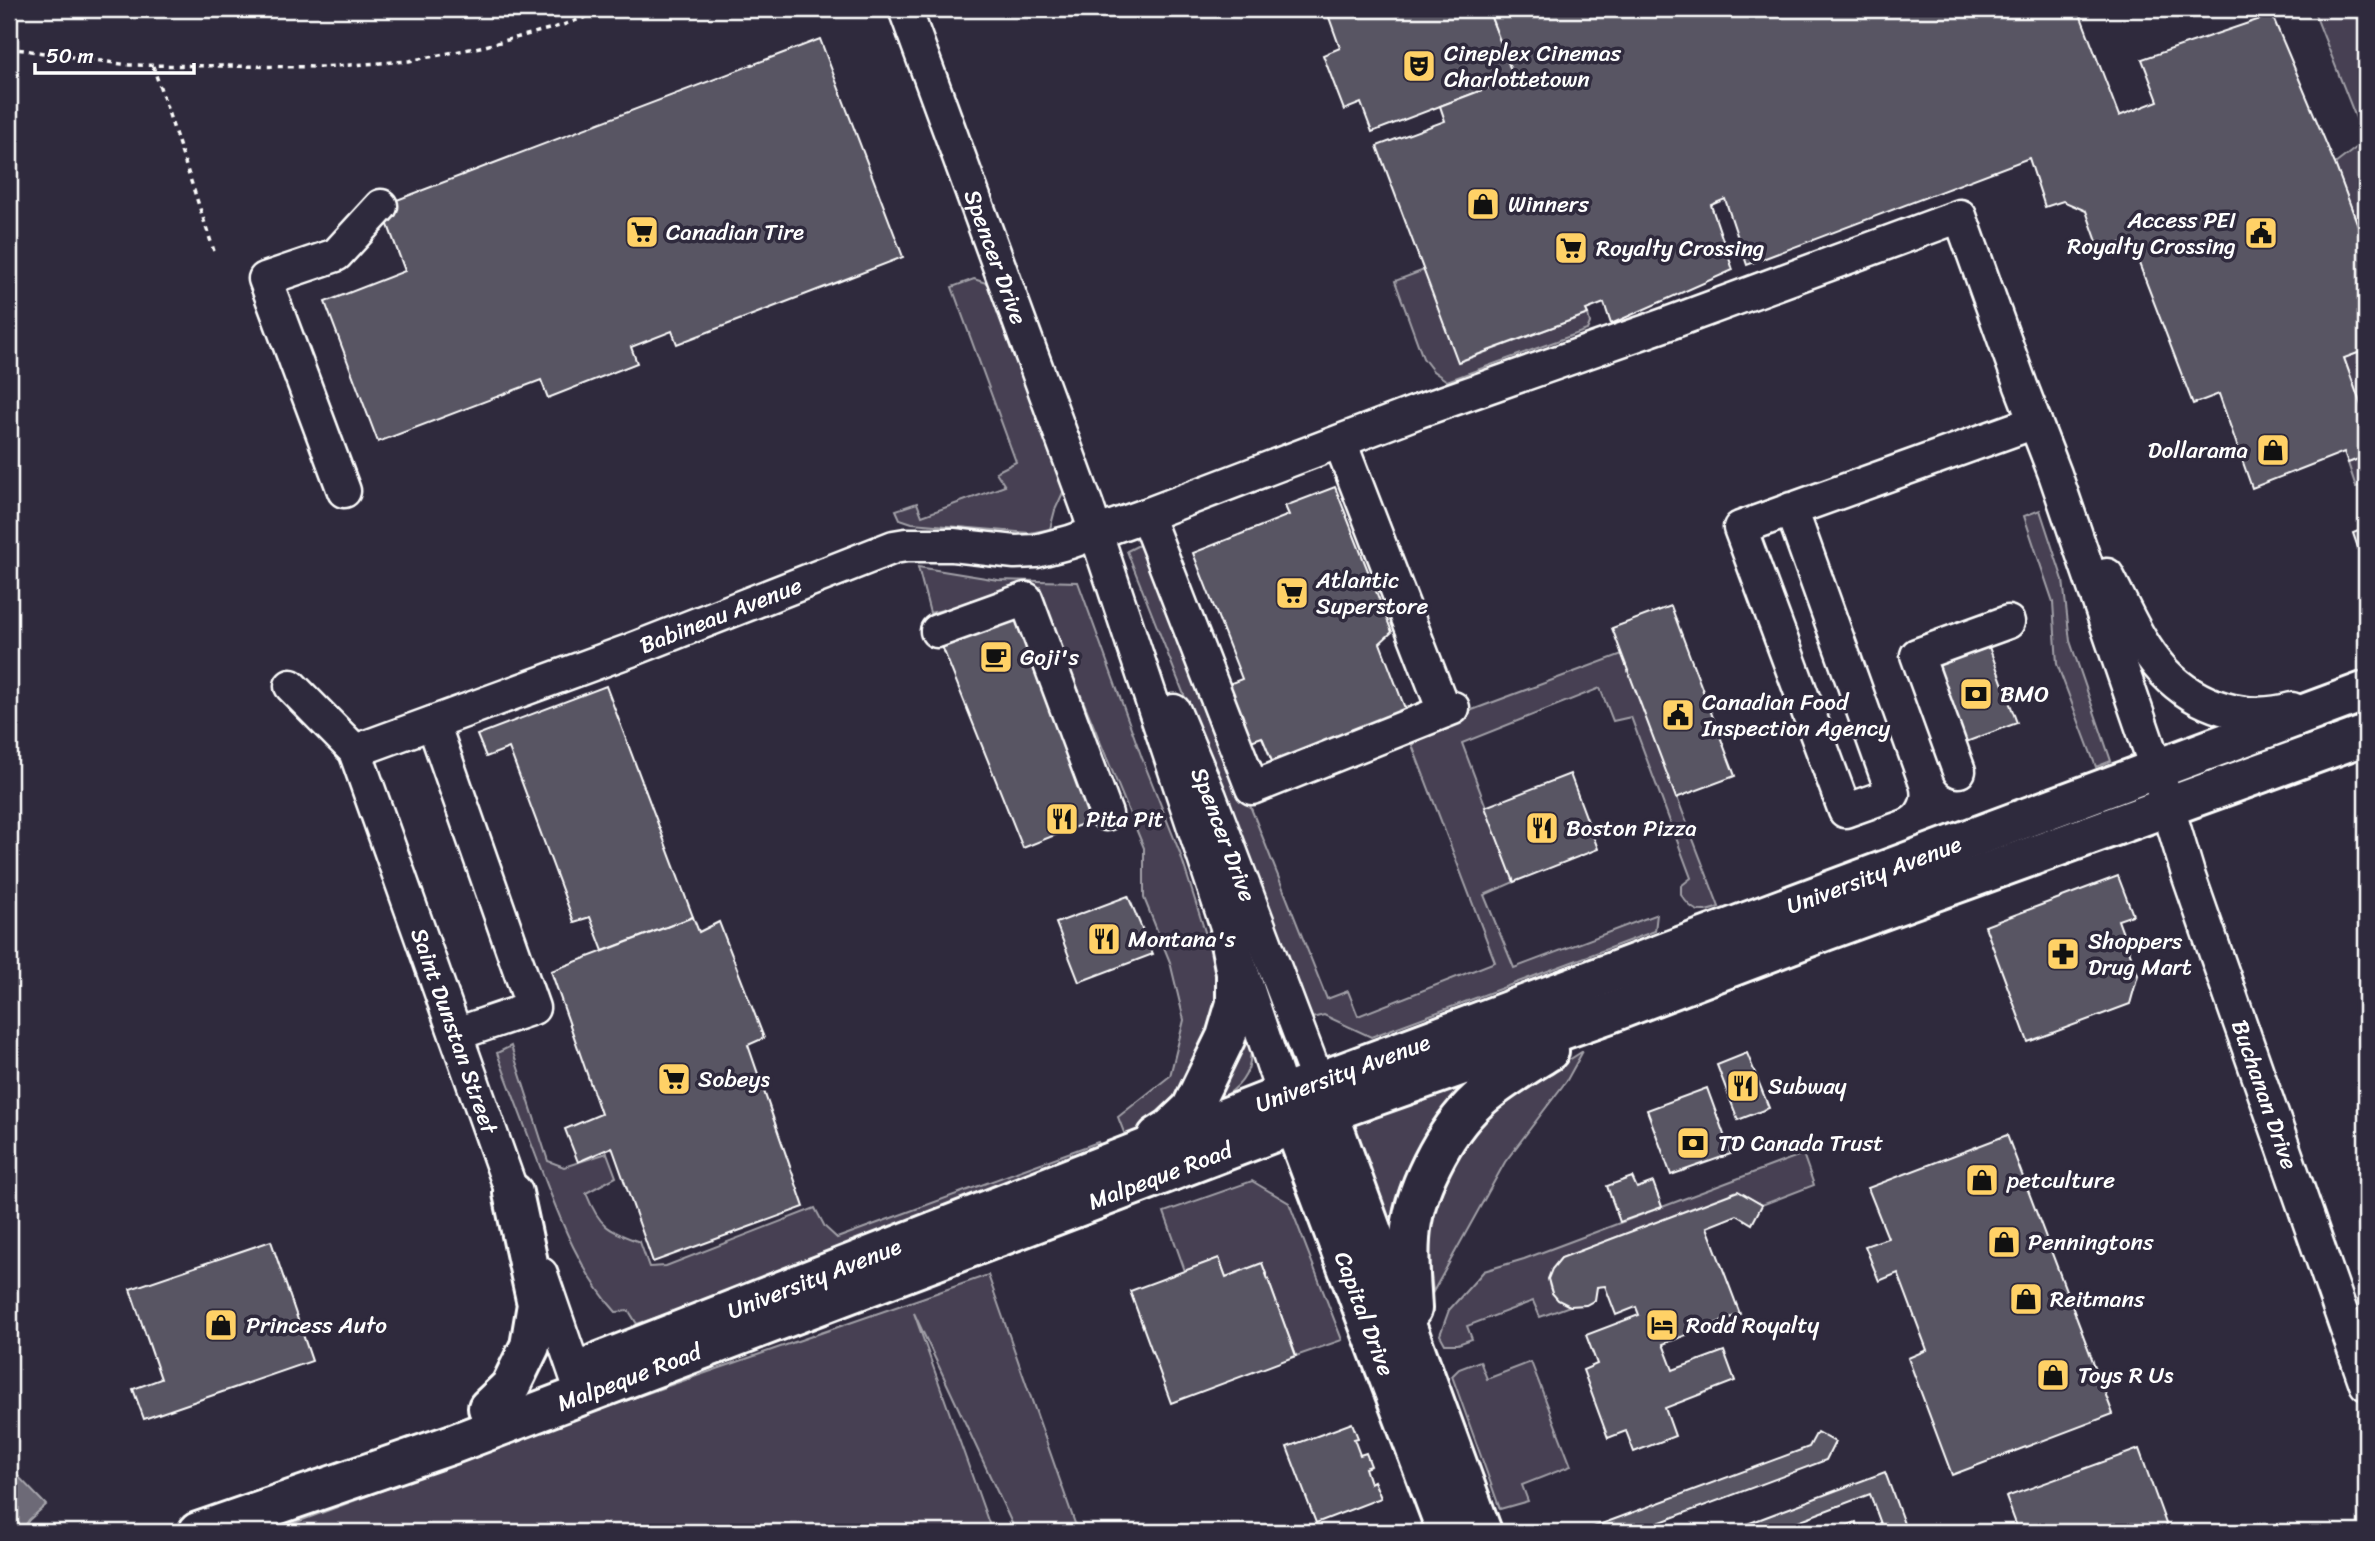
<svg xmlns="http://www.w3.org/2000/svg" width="2375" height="1541" font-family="Sriracha,sans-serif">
  <rect width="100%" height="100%" fill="#2f2a3d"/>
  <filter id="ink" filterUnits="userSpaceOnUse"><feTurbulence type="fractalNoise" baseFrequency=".0143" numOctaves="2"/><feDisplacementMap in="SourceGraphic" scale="14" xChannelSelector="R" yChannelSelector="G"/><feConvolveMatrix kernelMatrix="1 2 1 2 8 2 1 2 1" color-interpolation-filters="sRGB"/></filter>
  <g filter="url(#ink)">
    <g fill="#464152" stroke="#a2a0a8" stroke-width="2">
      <polygon points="2313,9 2366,9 2366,247 2335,164 2365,141"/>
      <polygon points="1424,270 1459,362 1588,314 1590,323 1587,330 1447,381 1433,371 1423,358 1395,281"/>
      <polygon points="974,279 992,285 1066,486 1055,510 1050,529 1030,533 912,523 900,519 896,510 917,503 922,516 1005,486 996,472 1016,462 952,287"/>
      <polygon points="2366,350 2366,419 2344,358"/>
      <polygon points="2366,456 2366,484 2356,487 2348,463"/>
      <polygon points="2040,510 2063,580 2070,641 2111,761 2096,767 2057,664 2053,602 2024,516"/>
      <path d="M1145,542L1327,999L1348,991L1358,1016L1495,962L1412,745L1448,719L1622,654L1719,907C1699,915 1693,912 1681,895V886L1691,878L1631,717L1613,721L1600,688L1462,743L1514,882L1484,895L1514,968L1657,914L1655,931L1371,1037L1324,1015L1312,1018L1127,551Z"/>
      <polygon points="918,567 998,580 1078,582 1142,758 1180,853 1220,979 1213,1028 1165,1119 1125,1135 1118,1117 1170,1076 1184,1020 1170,962 1144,898 1144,848 1063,652 1040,587 930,613"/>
      <path d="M1241,1002C1253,1047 1263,1081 1211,1103Z"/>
      <path d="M511,1046L548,1161L564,1167L607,1153L616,1177L586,1193C599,1226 608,1231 640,1242L649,1267L666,1266L815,1208L825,1227L837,1238L1098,1142L1102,1148L775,1278L637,1324L629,1311L616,1312C578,1270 559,1216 539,1164C525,1127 511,1090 497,1053Z"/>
      <path d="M1583,1051L1567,1080L1505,1162L1433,1292C1424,1231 1436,1166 1481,1122C1508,1096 1551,1072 1583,1051Z"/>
      <polygon points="1487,1073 1394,1252 1350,1126"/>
      <path d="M1803,1154L1814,1185L1762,1205L1737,1191L1561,1258C1544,1278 1544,1294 1570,1306L1540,1317L1533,1301L1467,1326L1472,1339L1458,1344H1445L1440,1335L1449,1310L1484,1271L1524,1259Z"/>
      <polygon points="1252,1181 1289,1203 1342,1340 1296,1356 1262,1263 1226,1277 1219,1258 1185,1271 1164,1212"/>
      <polygon points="988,1275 1078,1532 1016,1532 914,1313 992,1532 270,1532 593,1412"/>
      <polygon points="1480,1361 1487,1379 1531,1362 1571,1466 1522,1485 1528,1501 1500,1509 1452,1376 1459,1369"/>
    </g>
    <polygon fill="#6d6a77" stroke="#a7a6ad" stroke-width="2" points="9,1472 17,1475 46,1505 29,1520 21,1532 9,1532"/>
    <g fill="#595564" stroke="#fff" stroke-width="2">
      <polygon points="1326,9 1488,9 1514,78 1372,132 1361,103 1344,110 1323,55 1340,48"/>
      <polygon points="1488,9 2078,9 2119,116 2158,101 2142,59 2272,15 2335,164 2366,247 2366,350 2344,358 2366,419 2366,456 2348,463 2344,452 2252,488 2219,394 2193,404 2130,240 2100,250 2086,211 2063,201 2045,207 2029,158 1747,265 1725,199 1711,205 1733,270 1611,324 1604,303 1586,310 1588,314 1458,362 1377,146 1445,121 1440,106 1514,78"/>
      <polygon points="820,39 903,257 677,344 672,331 631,347 637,363 548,398 541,380 378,442 325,302 405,271 381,206"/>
      <polygon points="1335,487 1392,632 1380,643 1406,711 1273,764 1262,737 1248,742 1226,685 1242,679 1193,553 1289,515 1285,506"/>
      <polygon points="2366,528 2366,571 2353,533"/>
      <polygon points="1671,606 1735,776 1676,798 1612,628"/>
      <polygon points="1016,620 1095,819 1023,848 942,646"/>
      <polygon points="1989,647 2017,723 1958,745 1930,668"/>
      <polygon points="606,686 693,917 603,951 590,917 574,922 509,748 486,757 477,735"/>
      <polygon points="1570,774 1598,849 1514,882 1485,807"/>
      <polygon points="2118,876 2133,915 2118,920 2138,975 2130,1004 2028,1042 1985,926"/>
      <polygon points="1128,896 1153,954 1079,982 1056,923"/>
      <polygon points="693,917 699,932 719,922 764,1038 748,1045 804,1207 653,1262 612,1147 578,1162 565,1129 601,1114 551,971"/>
      <polygon points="1747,1053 1769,1108 1738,1120 1717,1065"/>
      <polygon points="1707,1088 1731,1154 1671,1175 1647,1110"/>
      <polygon points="2007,1135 2113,1414 1952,1475 1908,1358 1927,1350 1898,1273 1879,1281 1865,1246 1888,1238 1868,1188"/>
      <polygon points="1632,1177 1637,1188 1653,1182 1662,1207 1620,1222 1607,1186"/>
      <polygon points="1738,1191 1762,1205 1752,1224 1737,1215 1707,1227 1740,1314 1663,1344 1673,1370 1724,1351 1735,1381 1665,1408 1675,1436 1634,1452 1626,1431 1608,1438 1583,1370 1597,1364 1586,1335 1639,1315 1636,1307 1616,1315 1605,1286 1597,1287 1595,1300 1586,1305 1570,1306 1558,1300 1552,1293 1548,1279 1552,1269 1561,1258"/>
      <polygon points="271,1241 312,1361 144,1419 133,1389 161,1379 130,1289"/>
      <polygon points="1219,1258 1226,1277 1262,1263 1296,1356 1171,1403 1130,1291"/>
      <polygon points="1352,1423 1358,1438 1354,1439 1360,1455 1366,1453 1371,1466 1365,1468 1370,1483 1374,1481 1381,1498 1316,1523 1287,1447"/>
      <polygon points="1817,1432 1835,1442 1826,1460 1634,1532 1580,1532 1809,1447"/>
      <polygon points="2139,1449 2169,1532 2019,1532 2006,1497"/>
      <polygon points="1885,1472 1907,1532 1884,1532 1870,1494 1769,1532 1726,1532"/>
      <polygon points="1856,1522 1860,1532 1831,1532"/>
    </g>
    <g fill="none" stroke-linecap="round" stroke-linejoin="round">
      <defs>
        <g id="minor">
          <path id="s1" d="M905,9L1087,506L1283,1095"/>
          <polyline points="1340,442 1444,711"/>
          <polyline points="344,491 265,279 336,255 381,206"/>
          <polyline points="1791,509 1893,794 1845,811 1740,528 2035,422"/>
          <polyline points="1146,515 1252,788 1453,708"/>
          <path d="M2107,575C2124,607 2139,645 2164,672C2197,707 2246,722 2292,709"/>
          <polyline points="937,631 1026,599 1106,814"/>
          <path id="s2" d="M291,686L355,751L520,1215"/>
          <path id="s3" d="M1174,711L1210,797L1318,1082"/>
          <polyline points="433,723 533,1008 456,1034"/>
          <path id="s4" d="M355,751L631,650L894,547L906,545H953L1015,552L1036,551L1070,542L1146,515L1419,411L1664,325L1960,216L2021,386L2055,474L2156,768L2189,877L2366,1384"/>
          <polyline points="1959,771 1917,655 2008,622"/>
          <polyline points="541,1274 583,1396"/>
        </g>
        <g id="major">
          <polyline points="1319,1087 1482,1532"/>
          <path id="s5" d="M1285,1102L1447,1532"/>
          <polyline points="1157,1137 1171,1128 1191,1109 1226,1037 1236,1003 1236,973 1229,938"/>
          <path d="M1412,1309C1411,1286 1408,1262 1410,1239C1412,1193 1444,1131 1478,1100C1499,1081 1525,1066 1549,1051"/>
          <path id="s6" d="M597,1363L1283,1095L2366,691"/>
          <polyline points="488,1408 510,1387 530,1346 537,1304 513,1193"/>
          <path id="s7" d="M198,1532L453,1444L1293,1125L1610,1013L1825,931L2366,735"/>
        </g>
      </defs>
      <use href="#minor" stroke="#fff" stroke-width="37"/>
      <use href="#major" stroke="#fff" stroke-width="44"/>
      <g stroke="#fff" stroke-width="3.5" stroke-dasharray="5 5" stroke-linecap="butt">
        <polyline points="9,48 129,65 321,67 409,61 485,46 560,26 609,9"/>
        <polyline points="153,66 214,251"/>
      </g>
      <use href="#minor" stroke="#2f2a3d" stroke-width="32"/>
      <use href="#major" stroke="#2f2a3d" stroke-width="38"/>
    </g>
  </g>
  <defs>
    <symbol id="theatre-square" viewBox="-11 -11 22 22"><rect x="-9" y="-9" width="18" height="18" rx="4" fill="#ffd166" stroke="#2f2a3d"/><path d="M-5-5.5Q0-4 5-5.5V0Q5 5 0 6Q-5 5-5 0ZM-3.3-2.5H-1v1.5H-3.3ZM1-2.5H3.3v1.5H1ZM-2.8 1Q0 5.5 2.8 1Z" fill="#111"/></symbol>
    <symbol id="shop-square" viewBox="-11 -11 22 22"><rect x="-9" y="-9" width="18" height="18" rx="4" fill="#ffd166" stroke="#2f2a3d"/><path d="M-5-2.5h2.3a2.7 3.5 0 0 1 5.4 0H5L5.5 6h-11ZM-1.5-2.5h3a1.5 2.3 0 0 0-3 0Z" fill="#111"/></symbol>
    <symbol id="supermarket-square" viewBox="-11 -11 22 22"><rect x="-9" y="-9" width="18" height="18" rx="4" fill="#ffd166" stroke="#2f2a3d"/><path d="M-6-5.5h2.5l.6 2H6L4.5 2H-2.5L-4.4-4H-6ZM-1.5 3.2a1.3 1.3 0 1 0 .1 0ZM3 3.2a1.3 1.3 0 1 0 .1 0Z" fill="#111"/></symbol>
    <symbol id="civic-square" viewBox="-11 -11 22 22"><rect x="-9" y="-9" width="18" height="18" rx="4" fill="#ffd166" stroke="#2f2a3d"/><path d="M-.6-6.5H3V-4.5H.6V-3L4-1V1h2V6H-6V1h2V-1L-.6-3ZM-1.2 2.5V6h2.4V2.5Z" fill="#111"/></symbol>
    <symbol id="cafe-square" viewBox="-11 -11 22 22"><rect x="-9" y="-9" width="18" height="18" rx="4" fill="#ffd166" stroke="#2f2a3d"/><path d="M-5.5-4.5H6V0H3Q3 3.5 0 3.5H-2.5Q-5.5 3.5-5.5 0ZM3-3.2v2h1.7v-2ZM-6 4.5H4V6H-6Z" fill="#111"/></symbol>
    <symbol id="bank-square" viewBox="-11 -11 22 22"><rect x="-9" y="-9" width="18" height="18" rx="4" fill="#ffd166" stroke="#2f2a3d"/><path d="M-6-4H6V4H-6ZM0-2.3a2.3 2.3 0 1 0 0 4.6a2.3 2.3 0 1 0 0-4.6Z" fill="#111"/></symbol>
    <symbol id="restaurant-square" viewBox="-11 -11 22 22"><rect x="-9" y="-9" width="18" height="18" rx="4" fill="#ffd166" stroke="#2f2a3d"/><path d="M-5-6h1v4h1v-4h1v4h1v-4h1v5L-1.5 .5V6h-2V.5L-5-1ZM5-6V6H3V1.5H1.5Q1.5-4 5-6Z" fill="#111"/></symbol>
    <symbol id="pharmacy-square" viewBox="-11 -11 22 22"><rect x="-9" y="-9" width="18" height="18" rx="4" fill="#ffd166" stroke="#2f2a3d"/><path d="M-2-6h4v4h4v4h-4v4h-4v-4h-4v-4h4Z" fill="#111"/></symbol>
    <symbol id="hotel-square" viewBox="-11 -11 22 22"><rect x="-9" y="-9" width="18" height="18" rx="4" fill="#ffd166" stroke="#2f2a3d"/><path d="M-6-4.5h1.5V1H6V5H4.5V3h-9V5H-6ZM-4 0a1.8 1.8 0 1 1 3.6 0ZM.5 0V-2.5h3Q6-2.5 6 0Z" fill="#111"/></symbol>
  </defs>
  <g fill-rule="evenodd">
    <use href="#theatre-square" x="1400" y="47" width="38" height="38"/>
    <use href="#shop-square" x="1464" y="185" width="38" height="38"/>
    <use href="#supermarket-square" x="623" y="213" width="38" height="38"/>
    <use href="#civic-square" x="2242" y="214" width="38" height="38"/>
    <use href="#supermarket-square" x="1552" y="229" width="38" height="38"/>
    <use href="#shop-square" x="2254" y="431" width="38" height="38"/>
    <use href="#supermarket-square" x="1273" y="574" width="38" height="38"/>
    <use href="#cafe-square" x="977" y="638" width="38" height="38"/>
    <use href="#bank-square" x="1957" y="675" width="38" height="38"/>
    <use href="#civic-square" x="1659" y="696" width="38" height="38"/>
    <use href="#restaurant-square" x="1043" y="800" width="38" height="38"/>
    <use href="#restaurant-square" x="1523" y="809" width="38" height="38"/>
    <use href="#restaurant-square" x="1085" y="920" width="38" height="38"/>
    <use href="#pharmacy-square" x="2044" y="935" width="38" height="38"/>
    <use href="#supermarket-square" x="655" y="1060" width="38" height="38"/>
    <use href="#restaurant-square" x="1724" y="1067" width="38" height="38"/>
    <use href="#bank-square" x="1674" y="1124" width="38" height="38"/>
    <use href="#shop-square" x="1963" y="1161" width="38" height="38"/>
    <use href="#shop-square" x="1985" y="1223" width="38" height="38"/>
    <use href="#shop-square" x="2007" y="1280" width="38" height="38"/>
    <use href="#shop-square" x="202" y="1306" width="38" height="38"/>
    <use href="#hotel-square" x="1643" y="1306" width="38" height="38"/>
    <use href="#shop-square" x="2034" y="1356" width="38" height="38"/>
  </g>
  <g text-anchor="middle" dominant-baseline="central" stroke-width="7" stroke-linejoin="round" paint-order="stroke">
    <g font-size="23" fill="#fff" stroke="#2f2a3d" text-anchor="start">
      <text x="1444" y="53">Cineplex Cinemas<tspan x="1444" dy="26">Charlottetown</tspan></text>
      <text x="1508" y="204">Winners</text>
      <text x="2236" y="220" text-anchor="end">Access PEI<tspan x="2236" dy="26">Royalty Crossing</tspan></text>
      <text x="666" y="232">Canadian Tire</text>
      <text x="1596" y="248">Royalty Crossing</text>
      <text x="2248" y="450" text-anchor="end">Dollarama</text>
      <text x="1316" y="580">Atlantic<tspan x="1316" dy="26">Superstore</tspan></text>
      <text x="1020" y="657">Goji's</text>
      <text x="2000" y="694">BMO</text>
      <text x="1702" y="702">Canadian Food<tspan x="1702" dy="26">Inspection Agency</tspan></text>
      <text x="1086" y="819">Pita Pit</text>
      <text x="1566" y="828">Boston Pizza</text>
      <text x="1128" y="939">Montana's</text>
      <text x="2088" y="941">Shoppers<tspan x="2088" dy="26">Drug Mart</tspan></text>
      <text x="698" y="1079">Sobeys</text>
      <text x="1768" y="1086">Subway</text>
      <text x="1718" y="1143">TD Canada Trust</text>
      <text x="2007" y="1180">petculture</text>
      <text x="2028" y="1242">Penningtons</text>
      <text x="2050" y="1299">Reitmans</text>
      <text x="246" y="1325">Princess Auto</text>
      <text x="1686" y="1325">Rodd Royalty</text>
      <text x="2078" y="1375">Toys R Us</text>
    </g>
    <g font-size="23" fill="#fff" stroke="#2f2a3d">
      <text stroke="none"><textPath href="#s1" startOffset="264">Spencer Drive</textPath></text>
      <text stroke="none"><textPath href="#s4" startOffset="390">Babineau Avenue</textPath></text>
      <text stroke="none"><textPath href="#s3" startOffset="133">Spencer Drive</textPath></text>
      <text stroke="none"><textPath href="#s6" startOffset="1367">University Avenue</textPath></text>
      <text stroke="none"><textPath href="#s2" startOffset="388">Saint Dunstan Street</textPath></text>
      <text stroke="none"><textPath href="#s6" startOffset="800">University Avenue</textPath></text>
      <text stroke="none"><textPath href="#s4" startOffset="2632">Buchanan Drive</textPath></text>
      <text stroke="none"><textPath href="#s7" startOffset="1026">Malpeque Road</textPath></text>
      <text stroke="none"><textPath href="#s6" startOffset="233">University Avenue</textPath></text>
      <text stroke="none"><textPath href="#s5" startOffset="226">Capital Drive</textPath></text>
      <text stroke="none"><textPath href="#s7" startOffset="458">Malpeque Road</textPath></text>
    </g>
  </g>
  <rect width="2375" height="1541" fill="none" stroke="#2f2a3d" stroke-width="35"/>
  <rect x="18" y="18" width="2340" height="1506" fill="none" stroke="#fff" stroke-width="2.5" filter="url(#ink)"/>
  <path d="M35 63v10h159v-10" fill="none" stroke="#ffffff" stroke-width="3.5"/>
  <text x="46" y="63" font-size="21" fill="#ffffff" stroke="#2f2a3d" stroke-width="5" paint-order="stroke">50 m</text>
</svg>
